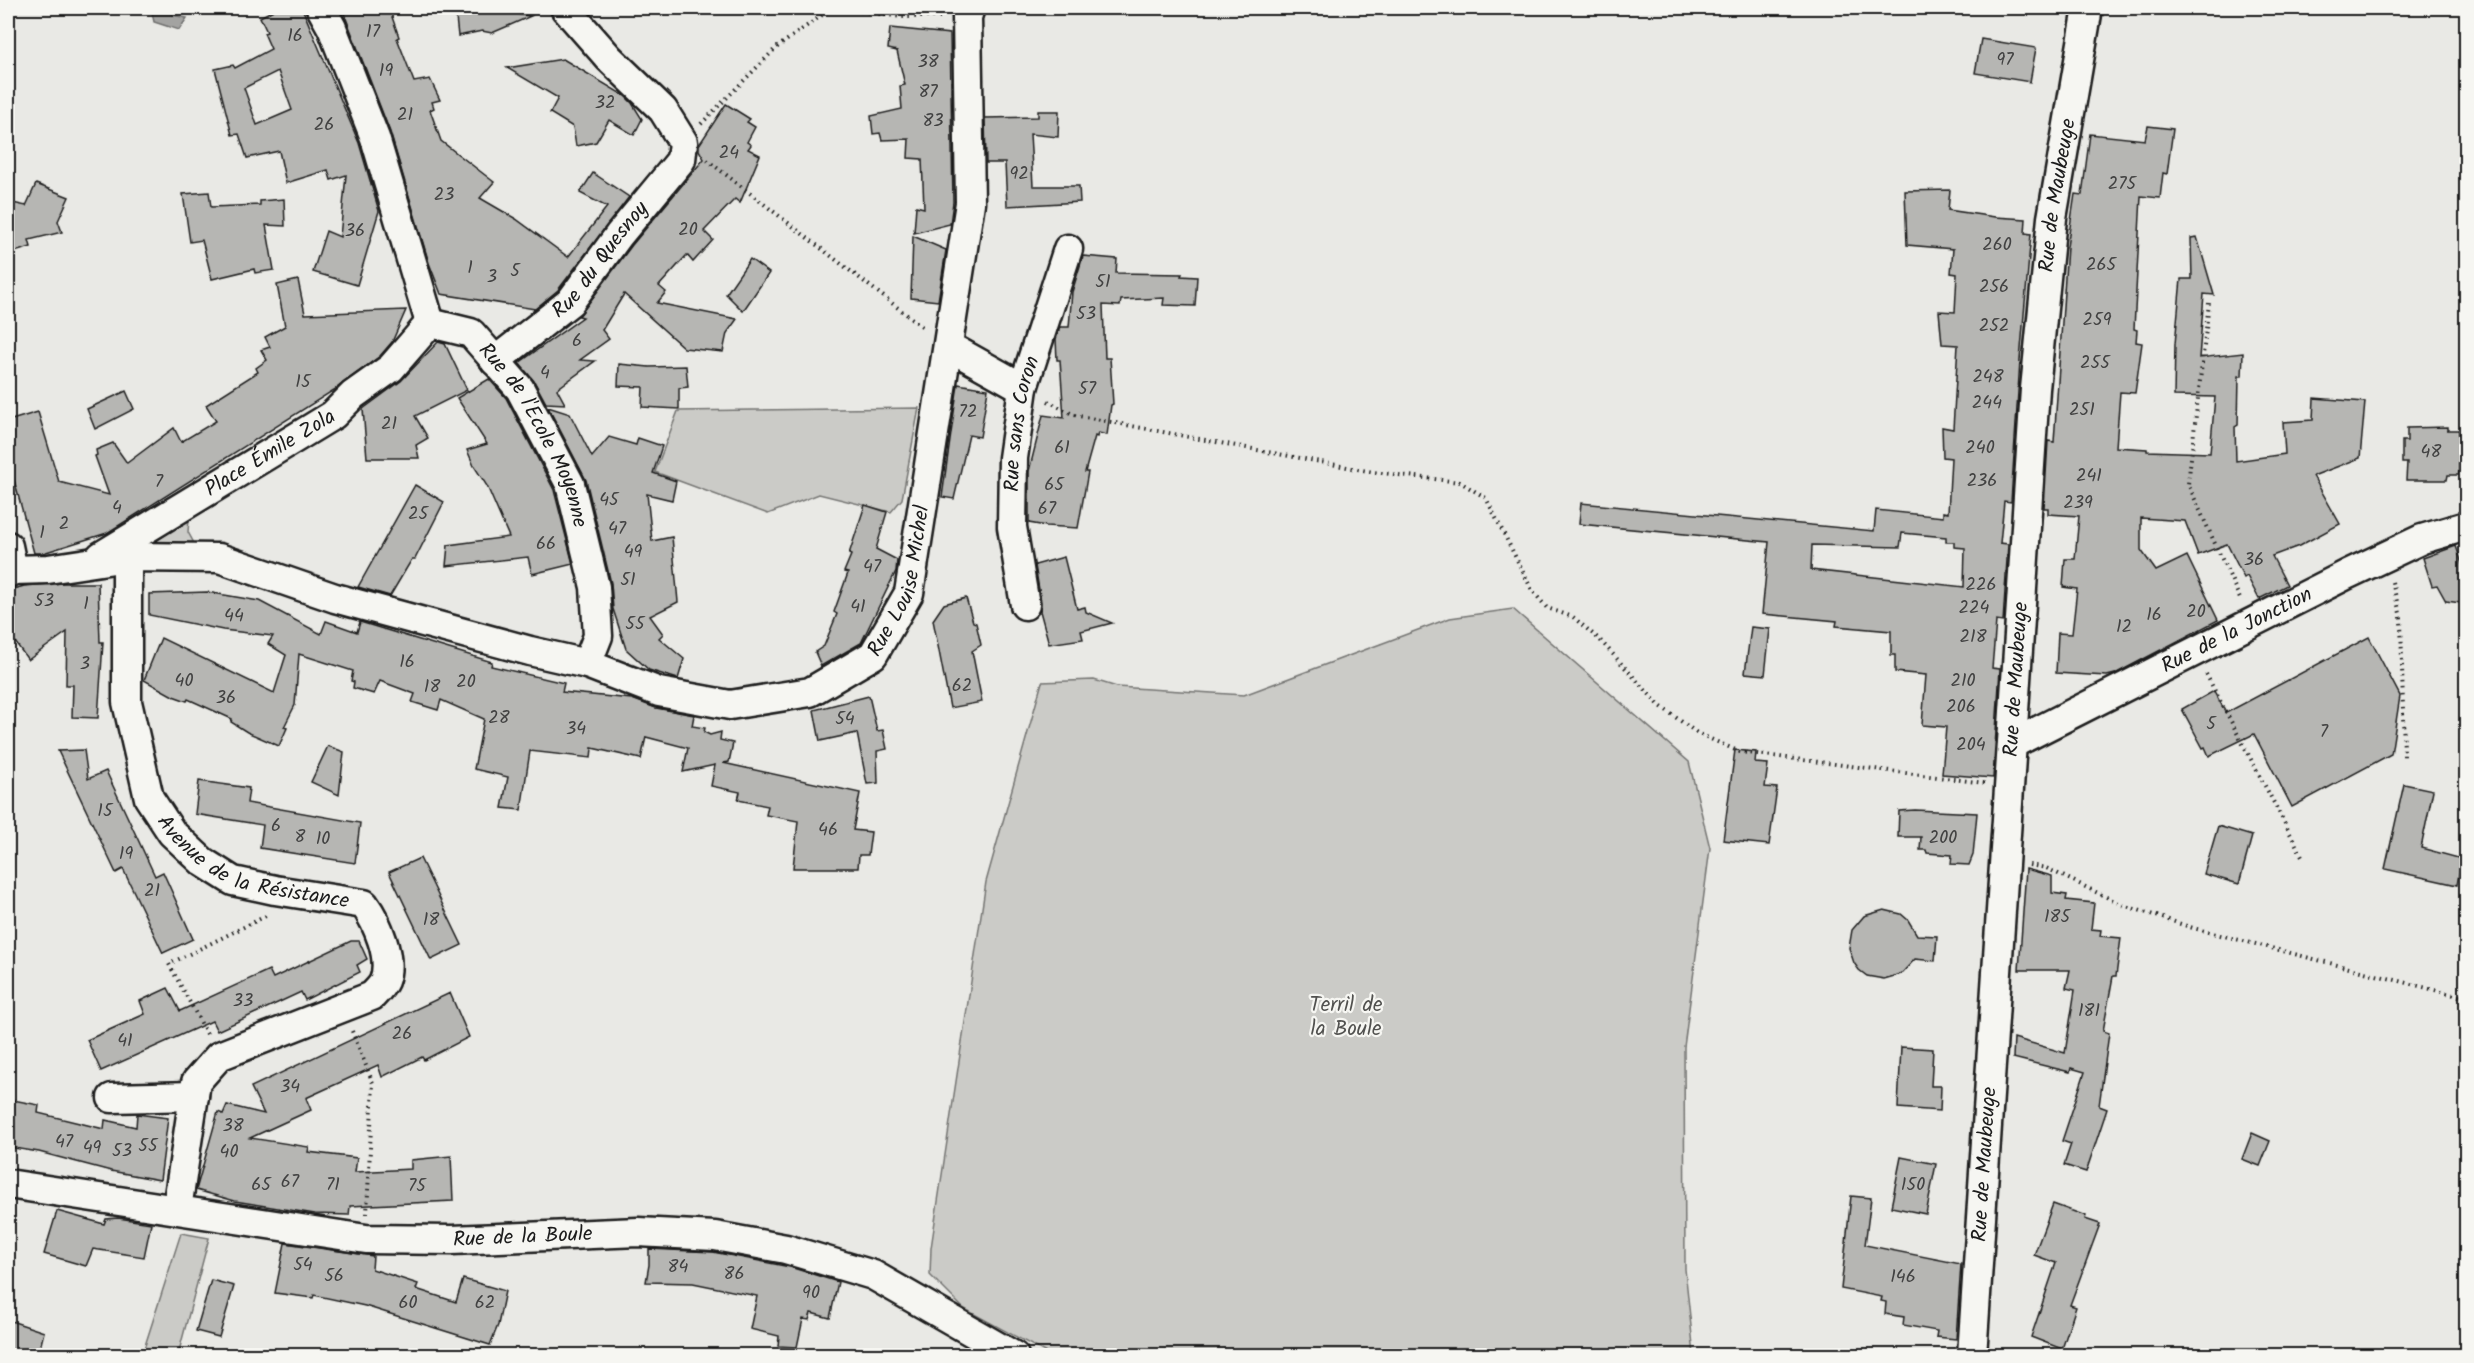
<svg xmlns="http://www.w3.org/2000/svg" width="2474" height="1363" font-family="Kalam,sans-serif">
  <rect width="100%" height="100%" fill="#e9e9e5"/>
  <filter id="ink" filterUnits="userSpaceOnUse"><feTurbulence type="fractalNoise" baseFrequency=".0167" numOctaves="2"/><feDisplacementMap in="SourceGraphic" scale="12" xChannelSelector="R" yChannelSelector="G"/><feConvolveMatrix kernelMatrix="1 2 1 2 8 2 1 2 1" color-interpolation-filters="sRGB"/></filter>
  <g filter="url(#ink)">
    <g fill="#cbcbc7" stroke="#747472" stroke-width="1.5">
      <polygon points="919,408 902,499 891,512 819,494 768,514 655,472 678,411"/>
      <polygon points="189,519 188,532 195,545 149,546"/>
      <polygon points="1513,609 1689,762 1710,848 1684,1047 1685,1269 1694,1355 1050,1355 963,1308 930,1275 931,1248 986,882 1042,682 1094,680 1117,687 1244,695 1450,618"/>
      <polygon points="181,1233 209,1238 178,1355 142,1355"/>
    </g>
    <polygon fill="#a3a3a1" stroke="#6d6d6c" stroke-width="1.5" points="151,8 168,8 173,15 187,18 179,30 154,22"/>
    <g fill="#b6b6b3" stroke="#1c1c1c" stroke-width="1.5" fill-rule="evenodd">
      <path d="M277,8H302L359,143L379,211L357,285L313,272L326,231L340,237L346,175L331,180L328,170L286,183L279,151L247,158L239,134L232,135L215,69L233,65L235,68L271,49L264,33L267,32L260,17ZM278,71L292,110L257,125L244,88Z"/>
      <polygon points="342,8 393,8 392,17 399,37 397,38 414,82 430,79 440,100 432,102 434,108 430,110 441,141 494,182 480,198 516,219 568,257 607,207 580,193 593,173 629,197 558,290 535,309 441,294 429,263 390,132"/>
      <polygon points="455,8 475,9 531,16 492,33 482,31 458,36"/>
      <polygon points="890,28 950,34 953,202 950,224 914,233 916,206 924,208 922,159 908,158 909,139 882,140 880,133 873,134 871,116 902,109 900,86 905,85 897,51 888,49"/>
      <polygon points="1981,39 2036,48 2030,82 1975,73"/>
      <polygon points="563,59 625,96 632,103 642,119 634,135 609,120 596,142 576,146 573,127 550,113 558,98 507,68"/>
      <polygon points="726,104 750,119 747,122 755,127 747,142 751,145 748,149 760,155 740,203 735,199 704,231 713,240 693,262 687,255 659,286 666,292 657,303 737,319 727,333 723,352 684,348 624,294 602,330 609,339 580,360 595,361 557,389 565,404 546,403 534,381 519,363 583,317 579,316 632,245 704,159 699,150 699,145"/>
      <polygon points="1038,111 1059,111 1058,137 1030,134 1033,186 1079,186 1080,202 1007,206 1005,163 986,163 985,118 1038,117"/>
      <polygon points="2148,126 2173,129 2167,174 2163,173 2160,198 2141,196 2134,329 2137,330 2136,342 2142,343 2135,393 2120,392 2116,447 2147,449 2147,451 2210,453 2215,397 2174,396 2175,344 2181,279 2192,279 2191,238 2197,237 2214,295 2204,294 2199,358 2243,353 2242,376 2239,376 2238,425 2235,427 2236,461 2285,454 2283,422 2313,420 2314,398 2365,402 2360,458 2313,476 2340,524 2299,546 2272,556 2287,585 2259,599 2247,576 2244,578 2227,544 2198,555 2185,521 2141,518 2141,550 2156,571 2187,556 2218,620 2115,674 2107,676 2056,673 2058,633 2072,634 2077,589 2063,587 2065,559 2075,559 2079,516 2048,514 2048,508 2044,508 2048,441 2054,442 2067,247 2075,194 2082,195 2090,134 2145,140"/>
      <polygon points="36,184 69,197 58,221 62,232 29,240 31,247 8,254 8,202 26,206"/>
      <path d="M1950,190L1948,210L1995,217L2026,219L2025,233L2031,234L2020,360L2011,502L2004,501L2002,523L2000,543L2008,544L2003,622L1996,621L1992,668L2000,669L1993,778L1942,774L1946,727L1922,725L1926,675L1895,672V655H1891V631L1836,626L1837,621L1762,614L1769,542L1579,524L1581,503L1874,531L1876,510L1943,517V512L1948,513L1951,458L1943,457L1942,427L1953,429L1958,345L1942,344L1939,311L1955,312L1957,274L1951,273L1953,249L1907,245L1905,191ZM1902,533L1946,537V542H1954V547L1965,548L1964,587L1811,570L1812,545L1900,547Z"/>
      <polygon points="209,192 211,207 260,205 260,201 284,199 285,226 266,225 274,270 255,273 254,269 212,279 202,240 190,242 183,194"/>
      <polygon points="913,236 946,250 938,301 911,298"/>
      <polygon points="1083,256 1117,259 1116,273 1182,274 1181,276 1197,277 1195,306 1163,305 1164,298 1121,300 1120,306 1103,305 1105,358 1110,358 1113,404 1111,405 1107,435 1098,433 1097,437 1095,436 1085,472 1088,472 1078,528 1046,526 1029,523 1029,471 1043,415 1064,418 1060,360 1057,360 1056,339 1060,327 1069,327 1072,292"/>
      <polygon points="750,259 769,273 743,311 726,294"/>
      <polygon points="298,280 305,314 406,310 392,342 380,356 334,390 107,533 43,553 34,553 8,458 8,421 38,412 59,482 109,495 95,456 97,455 96,450 113,443 127,463 174,428 181,442 216,421 206,405 258,372 256,368 267,360 261,350 270,347 265,337 285,326 277,285"/>
      <polygon points="438,342 445,344 467,390 415,416 428,438 416,445 419,458 367,458 363,409 401,381"/>
      <polygon points="619,364 649,367 686,366 688,387 679,388 679,409 642,407 643,387 618,386"/>
      <polygon points="489,379 506,398 554,490 573,564 532,574 528,557 446,566 448,545 509,537 487,486 474,466 467,450 487,444 457,398"/>
      <polygon points="958,384 988,389 980,437 969,435 954,499 942,497"/>
      <polygon points="126,391 134,409 95,429 87,409"/>
      <polygon points="548,407 570,414 592,457 609,437 636,445 638,438 662,446 653,473 676,481 672,500 647,494 652,541 672,537 678,602 650,616 663,634 659,638 684,659 678,679 649,670 626,649 613,609 611,583 586,480"/>
      <polygon points="2447,427 2447,430 2459,430 2459,475 2448,475 2447,480 2406,480 2407,463 2402,463 2402,441 2407,441 2407,428"/>
      <polygon points="415,485 444,502 415,559 412,559 390,596 358,587"/>
      <polygon points="865,505 887,512 876,549 897,560 896,571 861,643 821,666 815,652 824,646 837,614 834,612 848,573 844,572 851,555 849,554"/>
      <polygon points="2456,546 2466,575 2466,597 2461,603 2446,601 2437,585 2432,586 2423,558"/>
      <polygon points="1064,557 1077,609 1085,607 1086,612 1112,623 1081,631 1083,639 1049,644 1040,611 1041,602 1035,565"/>
      <polygon points="63,583 98,583 100,642 103,642 98,718 72,717 73,685 66,685 67,632 28,660 13,639 11,590 24,586"/>
      <polygon points="207,592 259,601 321,634 326,621 357,632 360,622 492,662 491,666 564,683 562,692 632,699 656,708 694,715 692,726 705,728 704,732 710,735 721,732 720,740 733,743 729,762 723,763 860,793 853,830 871,832 868,855 859,855 858,868 793,868 798,821 766,815 768,806 738,800 740,792 711,786 715,765 683,772 688,748 646,737 641,759 592,748 591,758 530,751 521,810 502,808 508,777 474,769 484,719 441,700 438,710 412,702 415,694 380,681 374,694 353,688 354,682 351,681 353,671 299,654 295,705 284,727 287,728 279,746 247,732 231,722 232,719 188,699 187,701 173,696 144,680 161,638 274,693 286,655 268,644 273,636 223,630 149,615 149,594"/>
      <polygon points="966,598 973,622 976,623 981,645 972,651 982,702 950,708 933,620 944,604"/>
      <polygon points="1751,627 1770,629 1765,675 1745,673"/>
      <polygon points="2369,637 2400,696 2391,754 2292,807 2254,734 2209,756 2205,747 2203,748 2182,709 2214,691 2226,713"/>
      <polygon points="869,696 877,731 883,730 887,749 877,751 878,783 867,784 857,733 820,741 814,710"/>
      <polygon points="328,746 344,752 339,795 311,782"/>
      <polygon points="84,750 88,779 106,771 155,876 163,872 193,939 163,953 123,869 116,873 58,751"/>
      <polygon points="1735,750 1756,752 1755,763 1768,764 1765,787 1777,788 1769,845 1723,840"/>
      <polygon points="199,781 249,788 247,803 360,823 355,863 260,848 263,825 195,814"/>
      <polygon points="2404,784 2433,790 2421,848 2462,859 2457,885 2385,869"/>
      <polygon points="1915,810 1977,813 1973,855 1969,865 1951,864 1952,855 1927,853 1926,850 1920,850 1921,837 1898,837 1899,811"/>
      <polygon points="2218,826 2252,836 2239,884 2204,874"/>
      <polygon points="420,858 462,945 431,960 389,872"/>
      <polygon points="2026,869 2052,876 2052,893 2067,895 2066,900 2094,903 2091,929 2101,930 2100,936 2121,938 2116,976 2113,976 2103,1031 2109,1033 2099,1106 2107,1109 2086,1172 2064,1165 2071,1144 2062,1141 2085,1072 2071,1068 2070,1072 2013,1058 2014,1038 2065,1053 2075,990 2066,988 2070,970 2019,970"/>
      <polygon points="1884,910 1901,914 1908,920 1917,935 1937,936 1935,961 1915,959 1901,974 1884,979 1867,976 1859,970 1854,963 1849,948 1852,930 1864,916"/>
      <polygon points="351,941 359,941 367,959 357,965 360,972 305,1000 301,992 217,1031 212,1021 101,1071 87,1040 145,1014 140,1001 168,988 180,1011 269,970 273,978"/>
      <polygon points="450,993 469,1037 424,1060 422,1057 382,1077 378,1065 306,1098 311,1110 250,1138 309,1147 308,1152 357,1158 355,1172 411,1169 411,1160 451,1156 453,1201 350,1206 349,1215 315,1214 235,1201 196,1190 218,1112 223,1114 227,1105 264,1114 251,1087"/>
      <polygon points="1901,1047 1933,1049 1931,1086 1941,1086 1940,1111 1898,1108"/>
      <polygon points="8,1099 39,1105 38,1113 104,1129 105,1120 136,1127 137,1114 168,1118 160,1180 111,1171 39,1152 8,1147"/>
      <polygon points="2252,1133 2270,1141 2260,1166 2242,1159"/>
      <polygon points="1901,1157 1936,1164 1926,1214 1891,1207"/>
      <polygon points="1851,1196 1871,1198 1865,1245 1961,1264 1956,1339 1936,1337 1937,1331 1903,1325 1904,1317 1885,1314 1886,1302 1881,1301 1882,1297 1841,1289"/>
      <polygon points="2053,1204 2086,1216 2085,1219 2100,1224 2070,1305 2076,1307 2062,1349 2031,1337 2056,1263 2034,1255"/>
      <polygon points="57,1211 104,1224 106,1219 118,1218 151,1223 144,1257 93,1249 86,1266 44,1254"/>
      <polygon points="285,1243 373,1256 372,1269 418,1284 416,1289 456,1302 463,1279 505,1291 498,1325 490,1345 365,1306 314,1295 313,1298 275,1293"/>
      <polygon points="649,1249 713,1252 790,1267 838,1282 830,1318 811,1313 809,1320 803,1319 797,1347 778,1346 779,1336 750,1329 757,1296 693,1283 646,1282 649,1265"/>
      <polygon points="211,1280 234,1286 219,1337 196,1331"/>
      <polygon points="8,1320 44,1332 38,1356 8,1356"/>
    </g>
    <g fill="none" stroke-linecap="round" stroke-linejoin="round">
      <defs>
        <g id="street">
          <polyline points="321,8 332,28 375,138 430,323"/>
          <path id="s1" d="M430,323L471,333L520,389L570,484L595,587L598,636L587,664"/>
          <polyline points="948,346 1023,388"/>
          <path id="s2" d="M495,361L570,302L619,235L681,160L683,142L663,110L609,58L565,8"/>
          <polyline points="8,546 13,570 8,573"/>
          <path id="s3" d="M101,556L333,415L353,395L391,368L430,323"/>
          <path id="s4" d="M127,557V702L149,798L172,833L203,862L233,881L275,890L364,904C377,922 393,958 384,981C382,986 376,992 372,996L219,1056L196,1082L177,1209"/>
          <path id="s5" d="M13,570L48,569L127,557L219,558L335,598L530,651L587,664L659,692L730,705L810,692L873,655L909,593L970,203L967,17L970,8"/>
          <path id="s6" d="M1025,605L1012,527L1013,458L1023,388L1068,249"/>
          <path id="s7" d="M2012,744L2348,574L2422,539L2466,526"/>
          <polyline points="112,1098 194,1096"/>
          <path id="s8" d="M8,1184L366,1239L452,1240L638,1232L715,1236L786,1249L873,1275L1014,1356"/>
          <path id="s9" d="M1972,1356L2035,389L2052,218L2088,8"/>
        </g>
      </defs>
      <use href="#street" stroke="#1c1c1c" stroke-width="33"/>
      <g stroke="#1c1c1c" stroke-width="4" stroke-dasharray="1.5 4.5" stroke-linecap="butt">
        <polyline points="837,8 902,17 942,17"/>
        <polyline points="701,124 776,48 832,8"/>
        <polyline points="707,160 924,328"/>
        <polyline points="2209,303 2188,484 2241,601"/>
        <polyline points="1048,401 1074,415 1373,472 1460,482 1486,498 1532,590 1547,608 1573,617 1600,640 1659,705 1697,733 1740,752 1985,783"/>
        <polyline points="2392,582 2401,617 2404,757"/>
        <polyline points="2206,674 2302,856"/>
        <polyline points="2029,865 2046,868 2123,905 2193,928 2466,998"/>
        <polyline points="352,1031 373,1083 367,1214"/>
        <polyline points="207,1034 169,964 268,915"/>
      </g>
      <use href="#street" stroke="#f6f6f2" stroke-width="28"/>
    </g>
  </g>
  <g text-anchor="middle" dominant-baseline="central" stroke-width="4.5" stroke-linejoin="round" paint-order="stroke">
    <g font-size="18" fill="#424242">
      <text x="373" y="32">17</text>
      <text x="295" y="36">16</text>
      <text x="2005" y="60">97</text>
      <text x="928" y="62">38</text>
      <text x="386" y="71">19</text>
      <text x="928" y="92">87</text>
      <text x="605" y="103">32</text>
      <text x="405" y="115">21</text>
      <text x="933" y="121">83</text>
      <text x="324" y="125">26</text>
      <text x="729" y="153">24</text>
      <text x="1019" y="174">92</text>
      <text x="2122" y="184">275</text>
      <text x="444" y="195">23</text>
      <text x="688" y="230">20</text>
      <text x="355" y="231">36</text>
      <text x="1997" y="245">260</text>
      <text x="2101" y="265">265</text>
      <text x="470" y="268">1</text>
      <text x="515" y="271">5</text>
      <text x="492" y="277">3</text>
      <text x="1103" y="282">51</text>
      <text x="1994" y="287">256</text>
      <text x="1086" y="314">53</text>
      <text x="2097" y="320">259</text>
      <text x="1994" y="326">252</text>
      <text x="577" y="341">6</text>
      <text x="2095" y="363">255</text>
      <text x="545" y="373">4</text>
      <text x="1988" y="377">248</text>
      <text x="303" y="382">15</text>
      <text x="1087" y="389">57</text>
      <text x="1987" y="403">244</text>
      <text x="2082" y="410">251</text>
      <text x="968" y="412">72</text>
      <text x="389" y="424">21</text>
      <text x="1062" y="448">61</text>
      <text x="1980" y="448">240</text>
      <text x="2431" y="452">48</text>
      <text x="2089" y="476">241</text>
      <text x="1982" y="481">236</text>
      <text x="159" y="482">7</text>
      <text x="1054" y="485">65</text>
      <text x="609" y="500">45</text>
      <text x="2078" y="503">239</text>
      <text x="117" y="508">4</text>
      <text x="1047" y="509">67</text>
      <text x="418" y="514">25</text>
      <text x="64" y="524">2</text>
      <text x="617" y="529">47</text>
      <text x="42" y="533">1</text>
      <text x="546" y="544">66</text>
      <text x="633" y="552">49</text>
      <text x="2254" y="560">36</text>
      <text x="872" y="567">47</text>
      <text x="628" y="580">51</text>
      <text x="1981" y="585">226</text>
      <text x="44" y="601">53</text>
      <text x="86" y="604">1</text>
      <text x="858" y="607">41</text>
      <text x="1974" y="608">224</text>
      <text x="2196" y="612">20</text>
      <text x="2154" y="615">16</text>
      <text x="234" y="616">44</text>
      <text x="635" y="624">55</text>
      <text x="2124" y="627">12</text>
      <text x="1973" y="637">218</text>
      <text x="407" y="662">16</text>
      <text x="85" y="664">3</text>
      <text x="184" y="681">40</text>
      <text x="1963" y="681">210</text>
      <text x="466" y="682">20</text>
      <text x="962" y="686">62</text>
      <text x="432" y="687">18</text>
      <text x="226" y="698">36</text>
      <text x="1961" y="707">206</text>
      <text x="499" y="718">28</text>
      <text x="845" y="719">54</text>
      <text x="2211" y="724">5</text>
      <text x="576" y="729">34</text>
      <text x="2324" y="732">7</text>
      <text x="1971" y="745">204</text>
      <text x="105" y="811">15</text>
      <text x="276" y="826">6</text>
      <text x="828" y="830">46</text>
      <text x="300" y="837">8</text>
      <text x="1943" y="838">200</text>
      <text x="323" y="839">10</text>
      <text x="126" y="854">19</text>
      <text x="152" y="891">21</text>
      <text x="2057" y="917">185</text>
      <text x="431" y="920">18</text>
      <text x="243" y="1001">33</text>
      <text x="2089" y="1011">181</text>
      <text x="402" y="1034">26</text>
      <text x="125" y="1041">41</text>
      <text x="290" y="1087">34</text>
      <text x="233" y="1126">38</text>
      <text x="64" y="1142">47</text>
      <text x="148" y="1146">55</text>
      <text x="92" y="1148">49</text>
      <text x="122" y="1151">53</text>
      <text x="229" y="1152">40</text>
      <text x="290" y="1182">67</text>
      <text x="261" y="1185">65</text>
      <text x="333" y="1185">71</text>
      <text x="1913" y="1185">150</text>
      <text x="417" y="1186">75</text>
      <text x="303" y="1265">54</text>
      <text x="678" y="1267">84</text>
      <text x="734" y="1274">86</text>
      <text x="334" y="1276">56</text>
      <text x="1903" y="1277">146</text>
      <text x="811" y="1293">90</text>
      <text x="408" y="1303">60</text>
      <text x="485" y="1303">62</text>
    </g>
    <g font-size="21" fill="#1c1c1c" stroke="#f6f6f2">
      <text stroke="none"><textPath href="#s9" startOffset="1164">Rue de Maubeuge</textPath></text>
      <text stroke="none"><textPath href="#s2" startOffset="147">Rue du Quesnoy</textPath></text>
      <text stroke="none"><textPath href="#s6" startOffset="183">Rue sans Coron</textPath></text>
      <text stroke="none"><textPath href="#s1" startOffset="164">Rue de l'Ecole Moyenne</textPath></text>
      <text stroke="none"><textPath href="#s3" startOffset="198">Place Émile Zola</textPath></text>
      <text stroke="none"><textPath href="#s5" startOffset="974">Rue Louise Michel</textPath></text>
      <text stroke="none"><textPath href="#s7" startOffset="252">Rue de la Jonction</textPath></text>
      <text stroke="none"><textPath href="#s9" startOffset="678">Rue de Maubeuge</textPath></text>
      <text stroke="none"><textPath href="#s4" startOffset="374">Avenue de la Résistance</textPath></text>
      <text stroke="none"><textPath href="#s9" startOffset="192">Rue de Maubeuge</textPath></text>
      <text stroke="none"><textPath href="#s8" startOffset="519">Rue de la Boule</textPath></text>
    </g>
    <g font-size="21" fill="#51514f" stroke="#f6f6f2">
      <text x="1346" y="1005">Terril de<tspan x="1346" dy="24">la Boule</tspan></text>
    </g>
  </g>
  <rect width="2474" height="1363" fill="none" stroke="#f6f6f2" stroke-width="30"/>
  <rect x="15" y="15" width="2444" height="1333" fill="none" stroke="#1c1c1c" stroke-width="2" filter="url(#ink)"/>
</svg>
